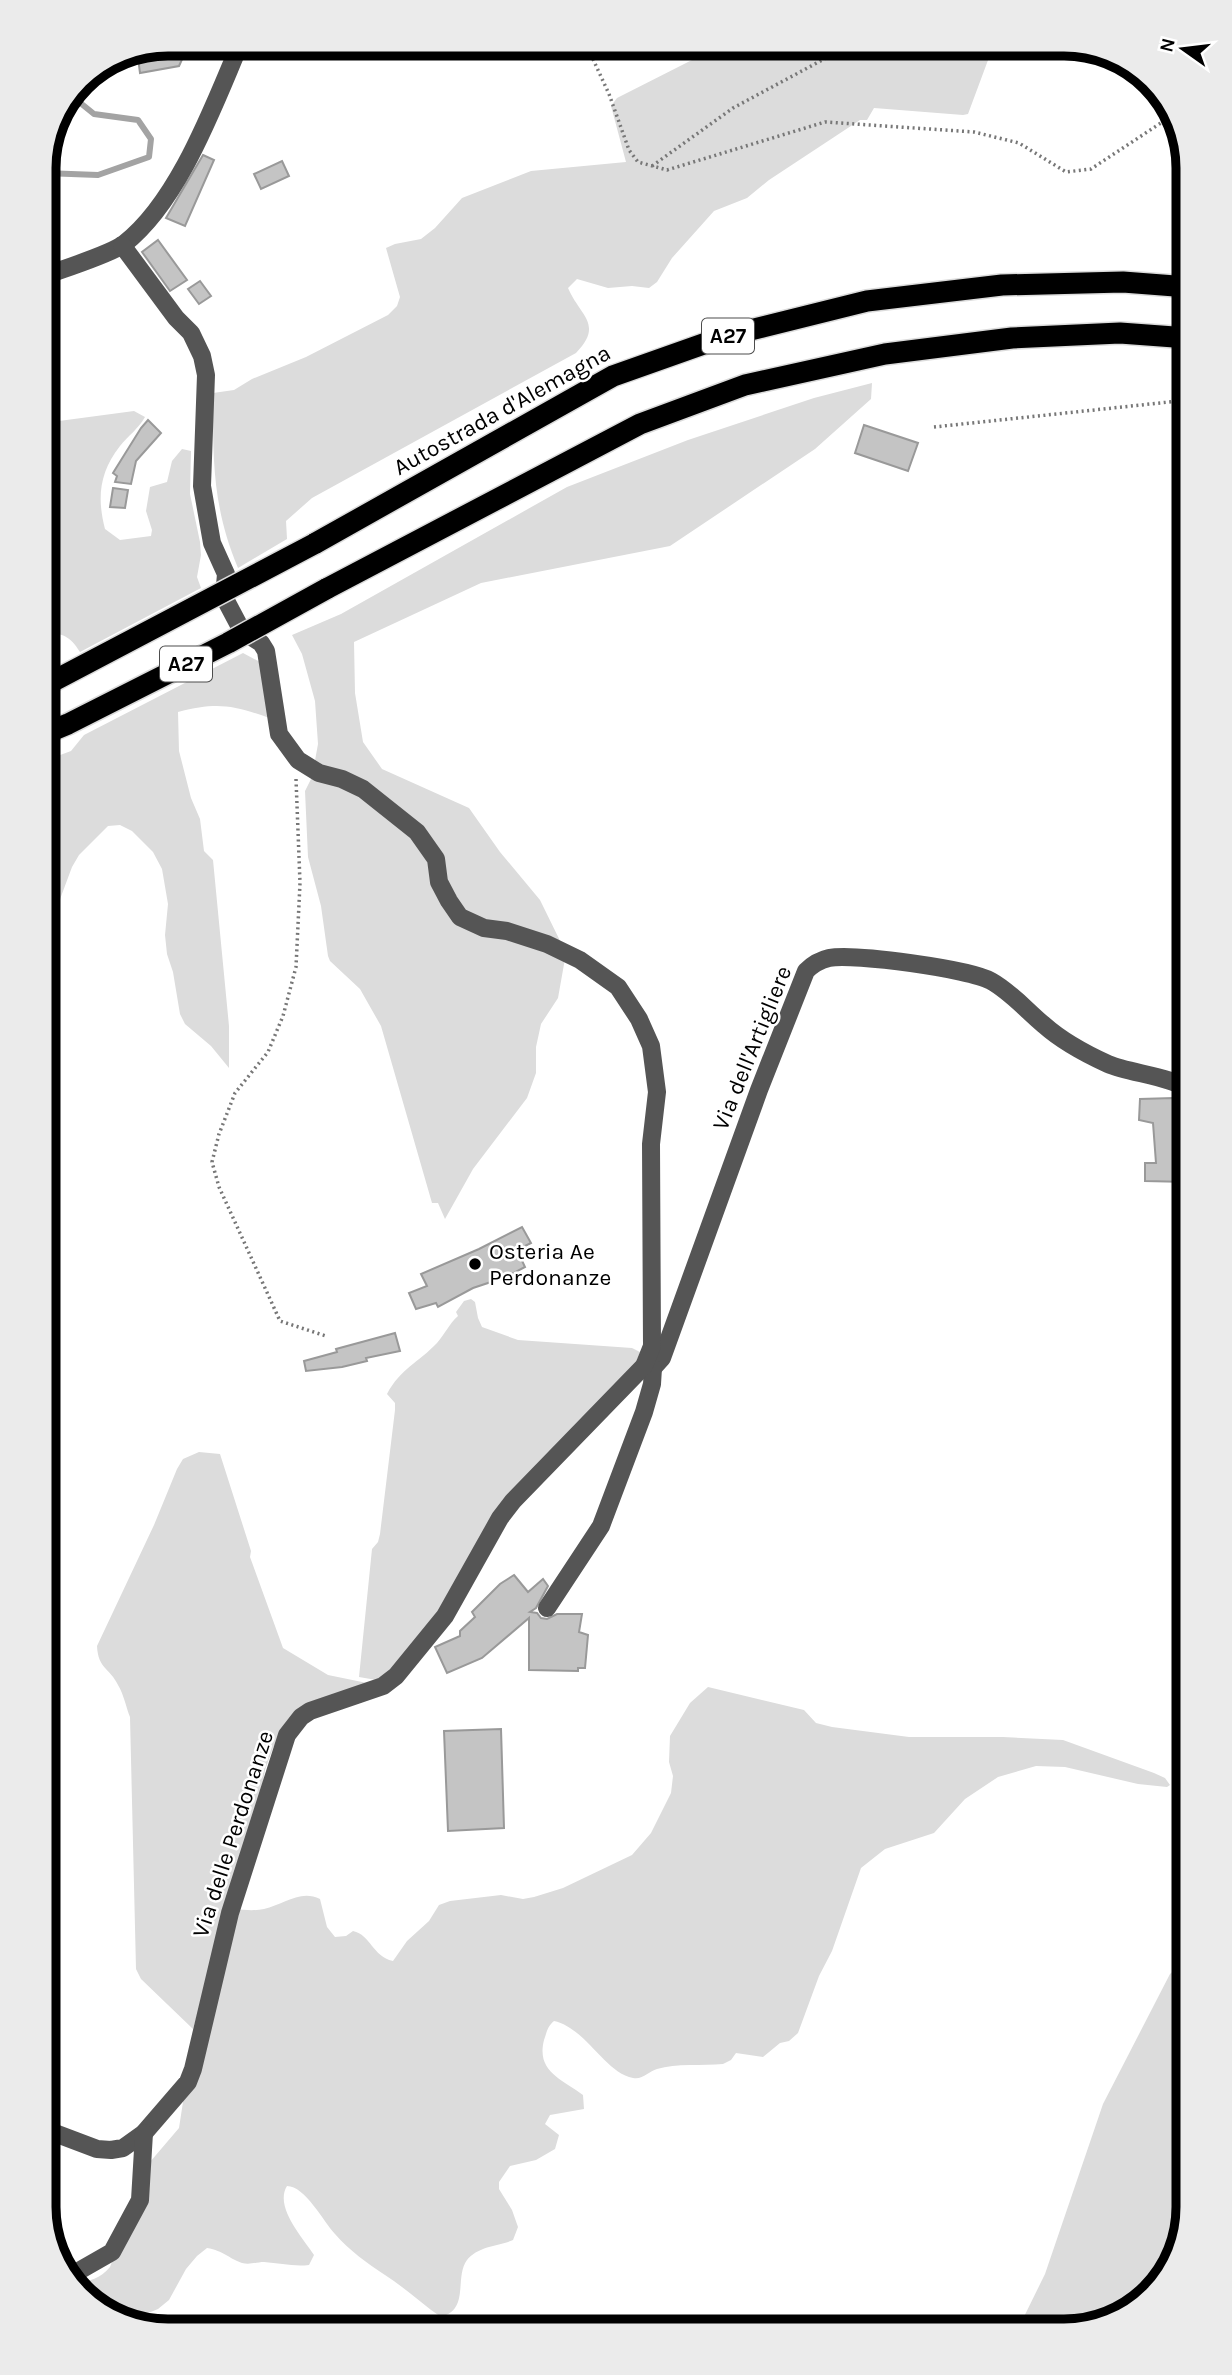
<svg xmlns="http://www.w3.org/2000/svg" width="1232" height="2375" font-family="Karla,sans-serif">
  <rect width="100%" height="100%" fill="#fff"/>
  <g fill="#dcdcdc">
    <path d="M733,44H994L968,114L963,115L874,108L867,120H860L769,180L747,198L714,211L672,258L657,282L649,288L632,286L608,288L577,279L568,288C580,316 604,324 576,353L312,498L286,521L287,539L238,568C212,506 213,458 213,393L234,390L252,379L306,357L388,315L397,306L400,297L386,248L395,244L421,239L435,228L462,198L531,171L626,162L611,106L617,98L692,60Z"/>
    <polygon points="872,383 871,399 815,449 670,546 481,583 354,642 355,693 363,742 382,769 469,808 500,852 540,900 566,953 558,998 541,1024 536,1047 536,1073 527,1098 473,1169 445,1219 438,1203 432,1203 381,1026 360,989 330,961 328,956 321,906 308,857 305,791 312,777 318,744 315,701 302,654 292,635 341,614 567,487 688,440 814,398"/>
    <path d="M134,411L145,417C139,428 128,436 120,446C99,473 97,498 105,529L120,540L151,536L152,530L146,511L150,487L167,482L172,461L182,449L191,451L190,494L200,542L201,555L197,577L201,588L80,652C70,636 63,633 44,633V423Z"/>
    <path d="M243,653L260,662L275,720C235,706 220,701 178,712L179,751L191,798L200,819L204,851L213,860L229,1026V1068L211,1046L185,1024L180,1014L173,972L167,954L165,935L168,904L162,869L153,852L132,831L120,825L108,826L79,855L72,867L56,910L44,923V761L71,751L84,735Z"/>
    <path d="M471,1299L475,1302L478,1318L482,1327L518,1340L632,1348L640,1352L634,1369L567,1444L393,1670L382,1681L359,1677L372,1549L378,1542L380,1534L395,1410V1403L387,1394C401,1368 418,1363 437,1343C445,1334 449,1324 458,1316L456,1312L464,1301Z"/>
    <path d="M199,1452L220,1454L251,1551L250,1557L283,1648L328,1675L367,1683L283,1731L273,1748L265,1770L261,1794L193,2029L141,1979L136,1969L130,1717C126,1707 124,1695 118,1685C110,1668 98,1669 97,1646L154,1525L177,1469L183,1459Z"/>
    <path d="M708,1687L804,1710L816,1723L832,1727L909,1737H1003L1063,1740L1154,1773L1165,1778L1170,1785L1167,1787L1138,1784L1065,1767L1036,1766L998,1777L965,1799L934,1833L885,1849L861,1868L832,1951L819,1976L798,2033L789,2041L780,2043L763,2057L736,2053L731,2060L723,2064C703,2066 676,2063 657,2069C649,2071 643,2080 633,2078C605,2073 586,2028 554,2021C547,2027 547,2032 544,2040C536,2072 562,2079 583,2095L584,2109L550,2115L545,2124L559,2135L555,2149L536,2160L510,2166L499,2182V2189L512,2210L518,2227L513,2240C499,2246 478,2246 467,2260C454,2278 470,2309 441,2317C422,2304 404,2287 385,2275C367,2263 350,2251 335,2234C323,2221 305,2186 287,2186C274,2207 303,2238 314,2255L309,2265C294,2267 280,2263 264,2262C257,2262 250,2265 242,2263C228,2258 224,2251 207,2248L197,2256L186,2269L169,2300L158,2309L136,2318H126L93,2306L75,2283C90,2281 100,2279 110,2267L150,2162L179,2128L185,2089L235,1909C244,1910 255,1911 264,1909C283,1905 300,1889 320,1899L327,1927L335,1937L346,1936L353,1931C371,1935 372,1956 393,1961L407,1941L429,1921L439,1905L450,1901L501,1895L523,1899L534,1897L563,1888L632,1855L651,1833L671,1793L673,1776L669,1762L670,1736L690,1703Z"/>
    <polygon points="1188,1959 1188,2207 1167,2276 1111,2322 1064,2331 1017,2331 1045,2274 1103,2104 1170,1974 1185,1960"/>
  </g>
  <g fill="none" stroke-linecap="round" stroke-linejoin="round">
    <polyline stroke="#a3a3a3" stroke-width="6" points="44,173 98,175 149,157 151,139 138,120 94,114 73,97"/>
  </g>
  <g fill="#c4c4c4" stroke="#999" stroke-width="2">
    <polygon points="168,44 189,44 179,66 140,73 137,50"/>
    <polygon points="203,155 214,160 185,226 166,218"/>
    <polygon points="282,161 289,176 261,189 254,174"/>
    <polygon points="158,240 187,280 170,291 142,252"/>
    <polygon points="200,281 211,296 199,304 188,289"/>
    <polygon points="148,420 161,433 136,461 131,484 115,482 117,476 113,473 141,428"/>
    <polygon points="864,425 918,443 908,471 855,453"/>
    <polygon points="113,488 128,490 125,508 110,507"/>
    <polygon points="1173,1098 1177,1157 1188,1157 1188,1182 1145,1181 1145,1163 1156,1163 1153,1123 1139,1120 1140,1099"/>
    <polygon points="522,1227 531,1243 517,1250 525,1267 506,1277 473,1288 438,1307 436,1303 416,1309 409,1293 427,1286 421,1274 479,1249"/>
    <polygon points="395,1333 400,1351 366,1358 367,1361 342,1367 306,1371 304,1361 337,1352 336,1349"/>
    <polygon points="514,1575 528,1592 543,1579 548,1586 536,1608 530,1612 537,1613 541,1618 547,1619 557,1614 582,1614 579,1632 588,1635 585,1668 578,1668 578,1671 529,1670 529,1618 482,1658 447,1673 435,1647 460,1636 460,1631 475,1617 472,1612 500,1584"/>
    <polygon points="501,1729 504,1828 448,1831 444,1731"/>
  </g>
  <g fill="none" stroke-linecap="round" stroke-linejoin="round">
    <defs>
      <g id="highway">
        <polyline points="314,544 613,376 726,336 867,301 1002,285 1123,282 1188,287"/>
        <polyline points="326,589 640,424 745,385 885,354 1012,338 1120,333 1188,338"/>
      </g>
    </defs>
    <use href="#highway" stroke="#dbdbdb" stroke-width="24"/>
    <g stroke="#777" stroke-width="3.5" stroke-dasharray="2 3.5" stroke-linecap="butt">
      <polyline points="586,44 609,94 629,150 638,162 667,170 825,122 974,132 1019,143 1066,172 1091,169 1173,115 1175,115"/>
      <polyline points="652,166 733,108 852,44"/>
      <polyline points="934,427 1188,400"/>
      <polyline points="296,779 300,883 296,967 283,1016 268,1052 235,1093 219,1134 212,1162 219,1187 280,1321 326,1336"/>
    </g>
    <g stroke="#555" stroke-width="18">
      <path d="M44,276C63,269 111,254 124,244C179,201 213,107 240,44"/>
      <path d="M644,1366L653,1368L662,1358L759,1090L806,971C812,965 820,960 829,958C853,953 970,969 991,981C1011,992 1027,1011 1044,1025C1062,1041 1086,1054 1108,1064C1128,1073 1175,1077 1188,1090"/>
      <polyline points="547,1608 601,1526 644,1412 652,1384 653,1368"/>
      <polyline points="44,2129 97,2149 111,2150 123,2148 144,2133 188,2082 193,2069 230,1913 287,1735 301,1717 310,1711 383,1686 396,1676 445,1616 500,1518 513,1501 644,1366 652,1346 651,1144 657,1092 651,1046 639,1019 618,987 580,960 547,944 507,931 484,928 460,917 449,901 439,882 436,859 417,832 363,789 342,779 319,773 298,760 279,734 266,651 261,643 242,631 224,597 226,574 212,543 202,486 206,375 202,356 191,333 176,318 122,245"/>
      <polyline points="70,2276 112,2252 140,2200 144,2133"/>
    </g>
    <use href="#highway" stroke="#000" stroke-width="21"/>
    <defs>
      <g id="highway-bridge">
        <polyline points="44,686 314,544"/>
        <polyline points="44,734 68,724 228,643 326,589"/>
      </g>
    </defs>
    <use href="#highway-bridge" stroke="#dbdbdb" stroke-width="24" stroke-linecap="butt"/>
    <use href="#highway-bridge" stroke="#000" stroke-width="21"/>
  </g>
  <circle fill="#000" stroke="#fff" stroke-width="2.5" cx="475" cy="1264" r="7"/>
  <g text-anchor="middle" dominant-baseline="central" stroke-width="5" stroke-linejoin="round" paint-order="stroke">
    <g fill="#fff" stroke="#4c4c4c" stroke-width="2">
      <rect x="702" y="318.5" width="52" height="35" rx="5"/>
      <rect x="160" y="646.5" width="52" height="35" rx="5"/>
    </g>
    <g font-size="21" font-weight="bold" fill="#000">
      <text x="728" y="336">A27</text>
      <text x="186" y="664">A27</text>
    </g>
    <g font-size="23" fill="#000" stroke="#fff">
      <text transform="translate(502 410) rotate(-29)">Autostrada d'Alemagna</text>
      <text transform="translate(752 1048) rotate(-68)">Via dell'Artigliere</text>
      <text transform="translate(233 1834) rotate(-72)">Via delle Perdonanze</text>
    </g>
    <g font-size="23" fill="#000" stroke="#fff" text-anchor="start">
      <text x="489" y="1251">Osteria Ae<tspan x="489" dy="26">Perdonanze</tspan></text>
    </g>
  </g>
  <path d="M0 0H1232V2375H0ZM168 56H1064A112 112 0 0 1 1176 168V2207A112 112 0 0 1 1064 2319H168A112 112 0 0 1 56 2207V168A112 112 0 0 1 168 56Z" fill="#ebebeb" fill-rule="evenodd"/>
  <path fill="none" stroke="#000" stroke-width="9" d="M168 56H1064A112 112 0 0 1 1176 168V2207A112 112 0 0 1 1064 2319H168A112 112 0 0 1 56 2207V168A112 112 0 0 1 168 56Z"/>
  <g transform="translate(1183 49) rotate(284)" stroke="#ffffff" stroke-width="5" paint-order="stroke">
  <path d="M0-5L12 26L0 18L-12 26Z" fill="#000000"/>
  <text y="-10" font-size="19" font-weight="bold" text-anchor="middle" fill="#000000">N</text>
  </g>
</svg>
